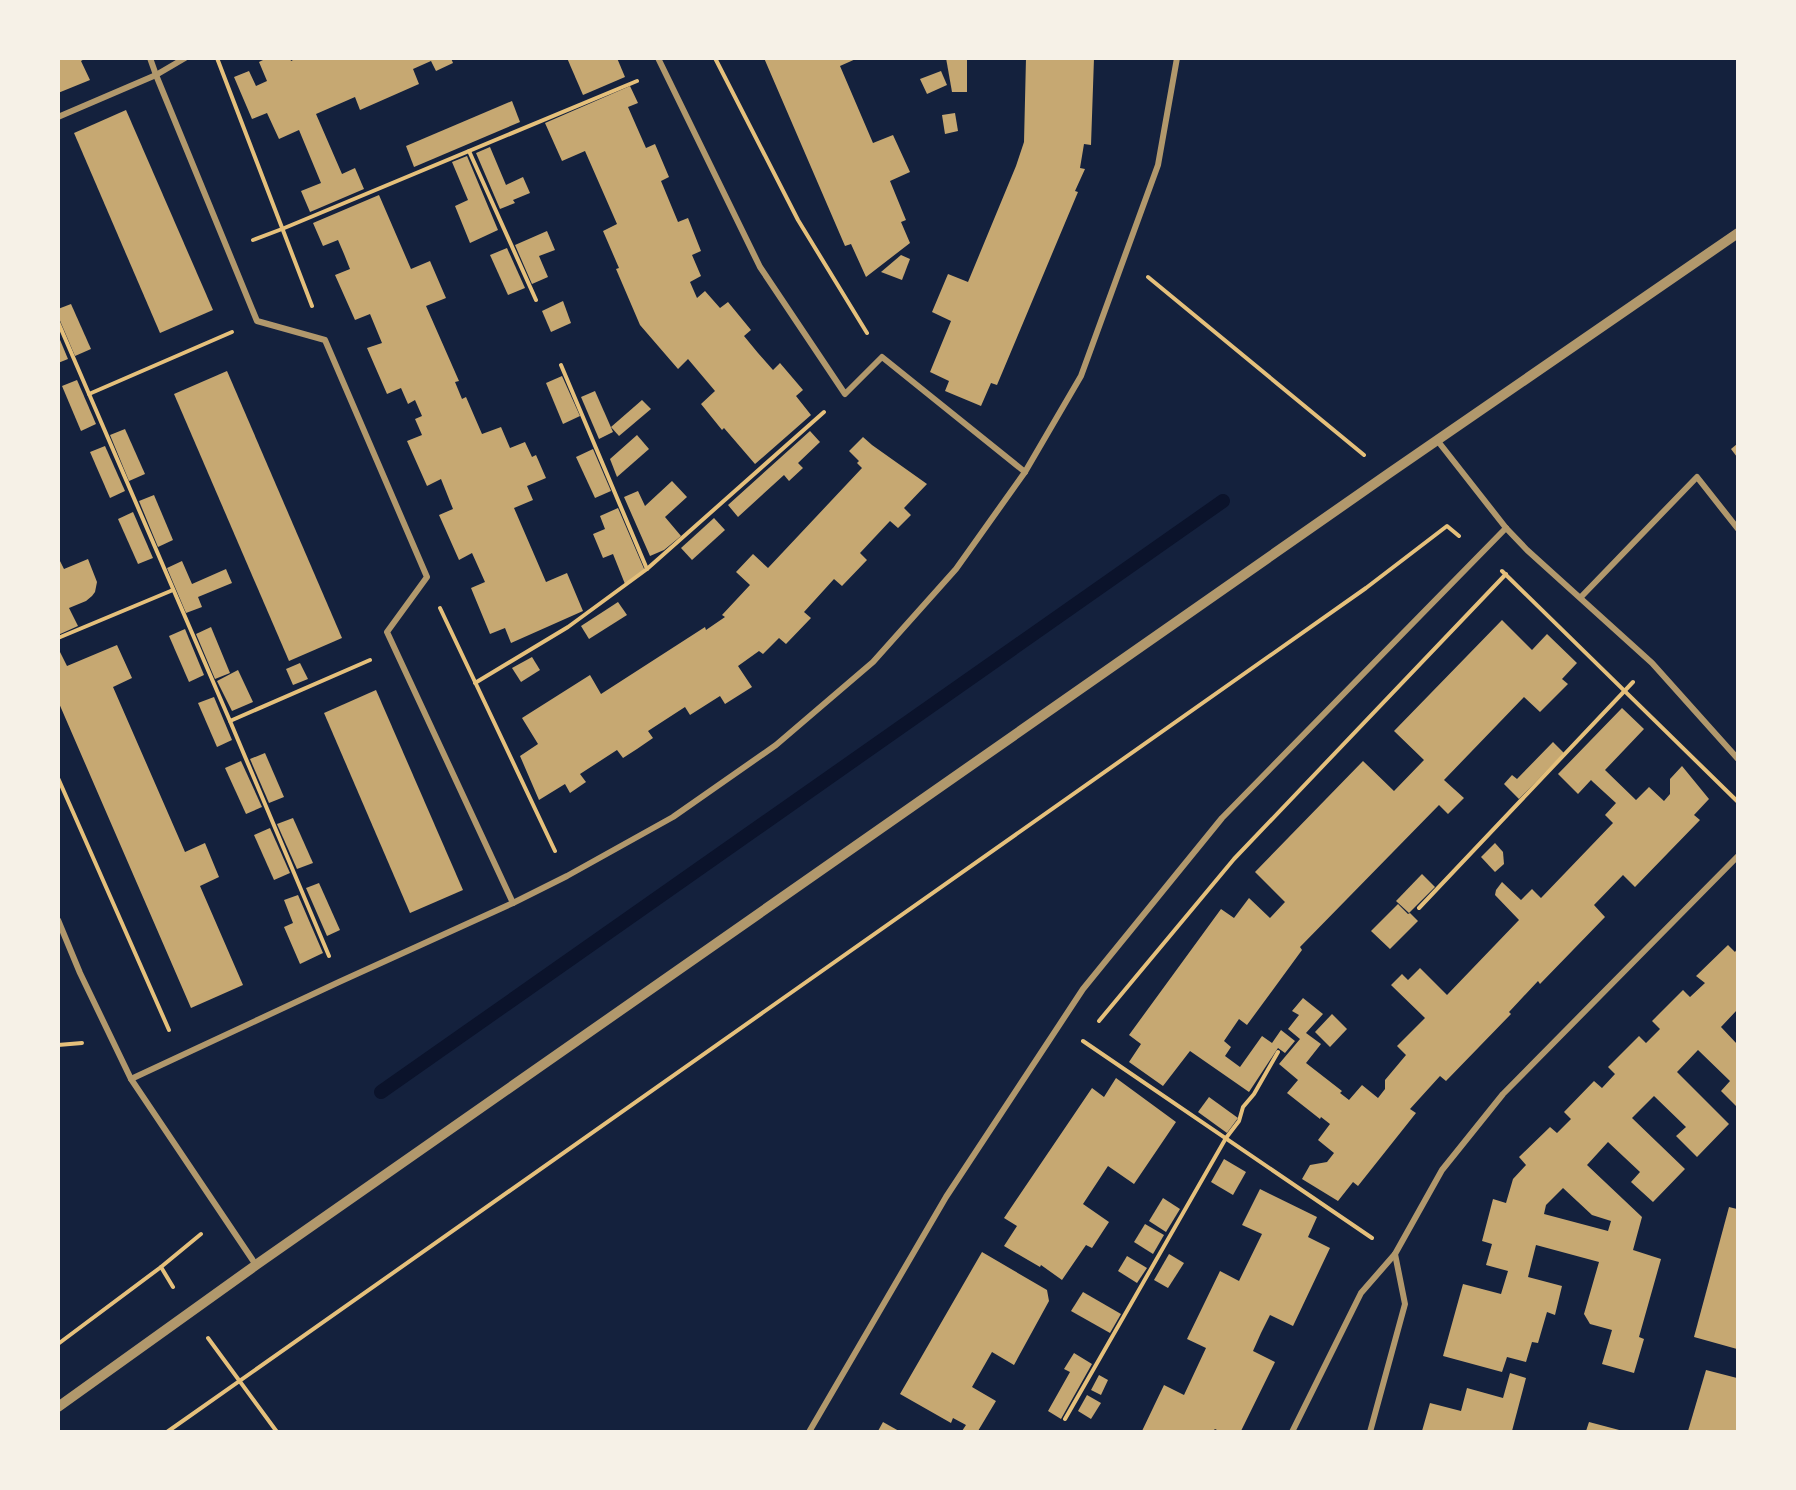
<svg xmlns="http://www.w3.org/2000/svg" width="1796" height="1490" font-family="Inter,sans-serif">
  <rect width="100%" height="100%" fill="#14213d"/>
  <g fill="none" stroke-linecap="round" stroke-linejoin="round">
    <polyline stroke="#0b132b" stroke-width="14" points="381,1092 1223,501"/>
  </g>
  <g fill="#c6a872" fill-rule="evenodd">
    <polygon points="58,58 86,58 81,61 90,80 58,93"/>
    <polygon points="267,58 290,58 291,61 297,58 451,58 453,63 436,71 431,61 413,69 419,84 360,110 355,97 316,114 342,174 355,168 364,189 310,212 301,191 321,183 299,130 279,139 267,113 252,119 234,77 249,71 256,86 267,81 259,62"/>
    <polygon points="567,58 617,58 625,77 583,95"/>
    <polygon points="764,58 858,58 840,66 873,143 893,135 910,172 890,181 906,220 901,222 910,243 866,277 851,244 845,246"/>
    <polygon points="946,58 967,58 967,92 952,92"/>
    <polygon points="1026,58 1094,58 1091,145 1084,144 1080,168 1085,169 1075,191 1078,192 997,385 991,383 981,406 945,391 949,381 930,372 951,321 932,312 948,274 968,282 1016,166 1024,142"/>
    <polygon points="941,71 947,85 927,94 920,79"/>
    <polygon points="630,86 638,103 628,107 646,148 655,144 669,177 661,181 678,222 688,218 701,251 692,255 701,276 690,282 697,298 705,291 720,308 728,302 751,330 744,336 758,353 773,370 780,363 803,390 796,396 811,415 755,464 724,428 722,430 701,404 715,391 688,359 678,369 640,325 616,269 619,268 603,231 617,224 585,151 562,161 545,123"/>
    <polygon points="512,101 520,122 414,167 406,146"/>
    <polygon points="126,110 213,310 160,333 74,133"/>
    <polygon points="955,113 958,131 945,134 942,115"/>
    <polygon points="490,147 506,185 523,177 530,193 513,200 515,203 500,209 476,153"/>
    <polygon points="467,156 498,230 470,243 455,206 468,200 452,162"/>
    <polygon points="379,195 411,269 430,261 446,298 426,306 459,381 455,382 462,399 466,397 482,434 501,427 510,448 525,442 532,457 536,455 546,478 527,486 533,500 514,508 546,582 567,573 583,611 511,643 505,628 490,634 471,588 485,582 472,553 459,560 439,515 453,509 441,479 427,486 407,441 422,435 415,419 422,416 415,400 408,404 401,388 387,394 367,348 382,343 370,314 355,320 335,275 350,269 344,254 338,240 323,246 313,223"/>
    <polygon points="547,231 555,250 539,256 548,277 532,284 515,245"/>
    <polygon points="507,248 525,288 508,295 490,255"/>
    <polygon points="901,255 910,259 902,280 881,272"/>
    <polygon points="563,301 571,323 551,332 542,311"/>
    <polygon points="71,304 91,349 75,356 58,316 58,309"/>
    <polygon points="58,335 68,359 58,363"/>
    <polygon points="227,371 342,638 289,661 174,394"/>
    <polygon points="562,376 580,416 563,424 546,383"/>
    <polygon points="77,380 96,424 81,431 62,386"/>
    <polygon points="595,391 613,432 599,439 581,397"/>
    <polygon points="642,400 651,409 619,436 611,427"/>
    <polygon points="125,429 145,474 129,481 110,435"/>
    <polygon points="810,431 820,442 798,463 803,468 789,481 784,475 738,517 728,505"/>
    <polygon points="637,435 649,449 617,477 610,459"/>
    <polygon points="863,437 872,445 927,484 904,508 911,515 898,528 890,521 860,553 867,560 842,586 834,579 804,612 811,618 786,644 779,638 763,654 759,651 738,666 752,687 725,704 720,696 690,715 685,707 648,731 653,738 637,749 623,758 617,750 580,774 586,782 570,793 565,784 539,800 520,756 538,744 522,718 590,675 601,694 705,627 706,630 725,617 722,615 750,585 736,572 753,554 768,568 862,468 857,463 859,461 849,451"/>
    <polygon points="1737,444 1737,457 1731,449"/>
    <polygon points="105,446 125,491 110,498 90,452"/>
    <polygon points="593,449 611,491 595,498 576,457"/>
    <polygon points="672,481 687,497 665,517 681,536 664,550 650,556 624,497 638,491 645,506"/>
    <polygon points="154,495 173,540 158,547 139,501"/>
    <polygon points="618,508 645,571 625,584 613,554 603,558 593,534 605,529 600,516"/>
    <polygon points="133,512 153,558 138,564 118,519"/>
    <polygon points="714,518 725,530 692,560 681,548"/>
    <polygon points="58,557 64,569 88,559 97,582 95,592 92,596 86,601 69,608 78,626 58,635"/>
    <polygon points="182,561 192,584 226,569 232,583 198,597 202,607 186,613 167,568"/>
    <polygon points="618,602 627,615 589,639 581,626"/>
    <polygon points="1502,620 1532,650 1547,634 1577,663 1562,679 1568,684 1540,712 1524,697 1444,780 1464,798 1448,814 1439,805 1300,947 1302,950 1247,1025 1239,1019 1224,1041 1231,1047 1225,1056 1240,1067 1262,1036 1272,1043 1281,1030 1295,1041 1285,1053 1278,1048 1249,1092 1190,1051 1163,1086 1129,1062 1141,1044 1129,1035 1221,909 1234,918 1249,898 1270,918 1285,902 1255,872 1363,761 1394,791 1424,760 1394,731"/>
    <polygon points="211,627 230,673 215,679 196,634"/>
    <polygon points="185,629 204,675 189,682 169,636"/>
    <polygon points="117,645 132,678 113,687 185,852 205,843 219,877 200,886 243,985 191,1008 58,701 58,648 67,666"/>
    <polygon points="532,657 540,670 521,682 512,668"/>
    <polygon points="300,663 308,679 293,685 286,669"/>
    <polygon points="238,670 253,702 232,711 217,681"/>
    <polygon points="376,690 463,890 410,913 324,713"/>
    <polygon points="214,697 232,740 217,747 198,703"/>
    <polygon points="1622,708 1644,729 1605,770 1636,800 1649,787 1664,801 1670,794 1670,779 1682,766 1709,799 1694,815 1700,820 1635,887 1623,875 1594,905 1605,917 1540,984 1538,981 1509,1012 1511,1014 1446,1081 1440,1076 1410,1109 1416,1113 1358,1186 1353,1182 1338,1201 1302,1179 1310,1165 1327,1162 1334,1153 1318,1140 1330,1124 1321,1117 1320,1119 1287,1093 1298,1080 1279,1064 1300,1039 1288,1029 1299,1015 1292,1011 1303,998 1323,1014 1306,1033 1321,1044 1306,1063 1342,1091 1340,1093 1349,1100 1362,1085 1378,1098 1385,1089 1385,1080 1406,1055 1397,1046 1425,1018 1391,985 1402,974 1408,980 1420,968 1447,995 1519,920 1495,895 1496,890 1502,882 1521,900 1532,889 1541,898 1613,823 1605,815 1616,803 1593,782 1591,780 1578,794 1558,774"/>
    <polygon points="1553,742 1564,753 1519,799 1504,784 1512,775 1517,779"/>
    <polygon points="265,753 284,797 269,803 250,759"/>
    <polygon points="241,761 262,807 246,814 225,768"/>
    <polygon points="293,818 313,863 297,869 277,824"/>
    <polygon points="270,828 290,873 274,880 254,835"/>
    <polygon points="1495,843 1503,852 1504,864 1495,872 1481,857"/>
    <polygon points="1422,874 1435,887 1409,913 1396,901"/>
    <polygon points="319,883 340,930 327,936 306,888"/>
    <polygon points="298,895 323,953 300,964 284,927 293,923 284,900"/>
    <polygon points="1398,904 1408,914 1410,913 1418,921 1390,949 1371,931"/>
    <path d="M1728,945L1735,952L1737,949V1010L1721,1027L1737,1044V1107L1721,1091L1730,1081L1698,1050L1677,1072L1729,1124L1697,1157L1676,1136L1686,1127L1654,1096L1632,1118L1685,1169L1653,1202L1631,1182L1640,1172L1608,1142L1587,1165L1642,1217L1633,1250L1661,1259L1639,1337L1644,1339L1634,1373L1602,1364L1612,1330L1590,1324L1584,1314L1599,1262L1536,1245L1528,1277L1562,1286L1555,1315L1547,1312L1538,1343L1532,1342L1526,1362L1507,1357L1502,1372L1443,1356L1463,1284L1501,1294L1508,1271L1486,1265L1492,1244L1482,1241L1493,1199L1506,1203L1513,1179L1526,1165L1519,1157L1550,1127L1557,1133L1571,1119L1564,1112L1594,1081L1602,1088L1615,1074L1608,1067L1639,1036L1646,1043L1660,1029L1652,1021L1683,990L1690,997L1705,983L1696,976ZM1563,1188L1592,1215L1611,1221L1608,1231L1544,1214L1546,1205Z"/>
    <polygon points="1332,1014 1347,1029 1330,1047 1315,1032"/>
    <polygon points="1116,1078 1176,1122 1134,1184 1108,1166 1083,1204 1109,1222 1092,1248 1086,1245 1062,1280 1041,1265 1040,1267 1004,1246 1017,1226 1004,1218 1092,1088 1104,1097"/>
    <polygon points="1209,1097 1238,1118 1227,1133 1198,1112"/>
    <polygon points="1224,1159 1246,1172 1233,1195 1211,1182"/>
    <polygon points="1260,1189 1317,1217 1308,1237 1330,1248 1293,1326 1270,1315 1261,1333 1253,1351 1275,1362 1241,1431 1219,1431 1215,1429 1213,1431 1142,1431 1164,1385 1184,1395 1206,1348 1187,1339 1220,1271 1239,1281 1262,1234 1242,1225"/>
    <polygon points="1163,1198 1180,1209 1166,1232 1149,1221"/>
    <polygon points="1729,1207 1737,1209 1737,1349 1694,1337"/>
    <polygon points="1145,1224 1164,1235 1153,1254 1134,1242"/>
    <polygon points="982,1252 1047,1290 1049,1301 1014,1365 992,1352 972,1387 996,1401 978,1431 962,1431 966,1425 953,1418 951,1423 900,1394"/>
    <polygon points="1169,1254 1184,1263 1168,1288 1154,1280"/>
    <polygon points="1127,1256 1147,1268 1137,1283 1118,1271"/>
    <polygon points="1083,1292 1121,1314 1110,1333 1071,1311"/>
    <polygon points="1074,1353 1092,1364 1061,1419 1048,1411 1070,1372 1064,1369"/>
    <polygon points="1706,1370 1737,1378 1737,1431 1688,1431"/>
    <polygon points="1510,1373 1526,1378 1512,1431 1422,1431 1430,1403 1461,1411 1467,1388 1503,1398"/>
    <polygon points="1099,1375 1108,1380 1101,1395 1091,1390"/>
    <polygon points="1087,1395 1101,1403 1091,1419 1078,1411"/>
    <polygon points="883,1422 899,1431 878,1431"/>
    <polygon points="1589,1422 1623,1431 1586,1431"/>
  </g>
  <g fill="none" stroke-linecap="round" stroke-linejoin="round">
    <g stroke="#e5c07b" stroke-width="4">
      <polyline points="217,58 312,306"/>
      <polyline points="715,58 798,220 867,333"/>
      <polyline points="469,151 536,300"/>
      <polyline points="253,240 282,229 637,81"/>
      <polyline points="1148,277 1364,455"/>
      <polyline points="58,322 230,721 329,956"/>
      <polyline points="561,365 647,569"/>
      <polyline points="89,394 232,332"/>
      <polyline points="1502,571 1738,802"/>
      <polyline points="440,608 555,851"/>
      <polyline points="58,638 173,590"/>
      <polyline points="475,683 568,627 647,569 824,412"/>
      <polyline points="230,721 370,660"/>
      <polyline points="58,778 169,1030"/>
      <polyline points="1419,908 1633,682"/>
      <polyline points="1099,1021 1234,859 1506,574"/>
      <polyline points="1083,1041 1372,1238"/>
      <polyline points="58,1045 82,1043"/>
      <polyline points="161,1267 173,1287"/>
      <polyline points="208,1338 277,1432"/>
      <polyline points="58,1344 161,1267 201,1234"/>
      <polyline points="1065,1419 1226,1138 1239,1121 1243,1107 1254,1094 1278,1052"/>
      <polyline points="167,1432 1366,588 1447,526 1459,536"/>
    </g>
    <g stroke="#b1986c" stroke-width="6">
      <polyline points="150,58 156,75 257,321 325,340 427,577 387,632 513,903"/>
      <polyline points="658,58 760,267 845,394 882,357 1025,472"/>
      <polyline points="58,117 156,75 185,58"/>
      <polyline points="1437,440 1506,528 1527,550 1652,663 1738,759"/>
      <polyline points="1581,597 1697,477 1738,529"/>
      <polyline points="58,920 80,973 131,1079 256,1265"/>
      <polyline points="131,1079 339,982 513,903 567,876 673,817 776,745 873,662 956,569 1025,472 1081,376 1158,165 1177,58"/>
      <polyline points="809,1432 946,1197 1083,989 1222,818 1506,528"/>
      <polyline points="1292,1432 1361,1293 1395,1254 1442,1170 1503,1094 1738,856"/>
      <polyline points="1370,1432 1405,1304 1395,1254"/>
    </g>
    <polyline stroke="#b1986c" stroke-width="10" points="58,1407 256,1265 1388,474 1738,233"/>
  </g>
  <rect width="1796" height="1490" fill="none" stroke="#f6f1e7" stroke-width="120"/>
</svg>
